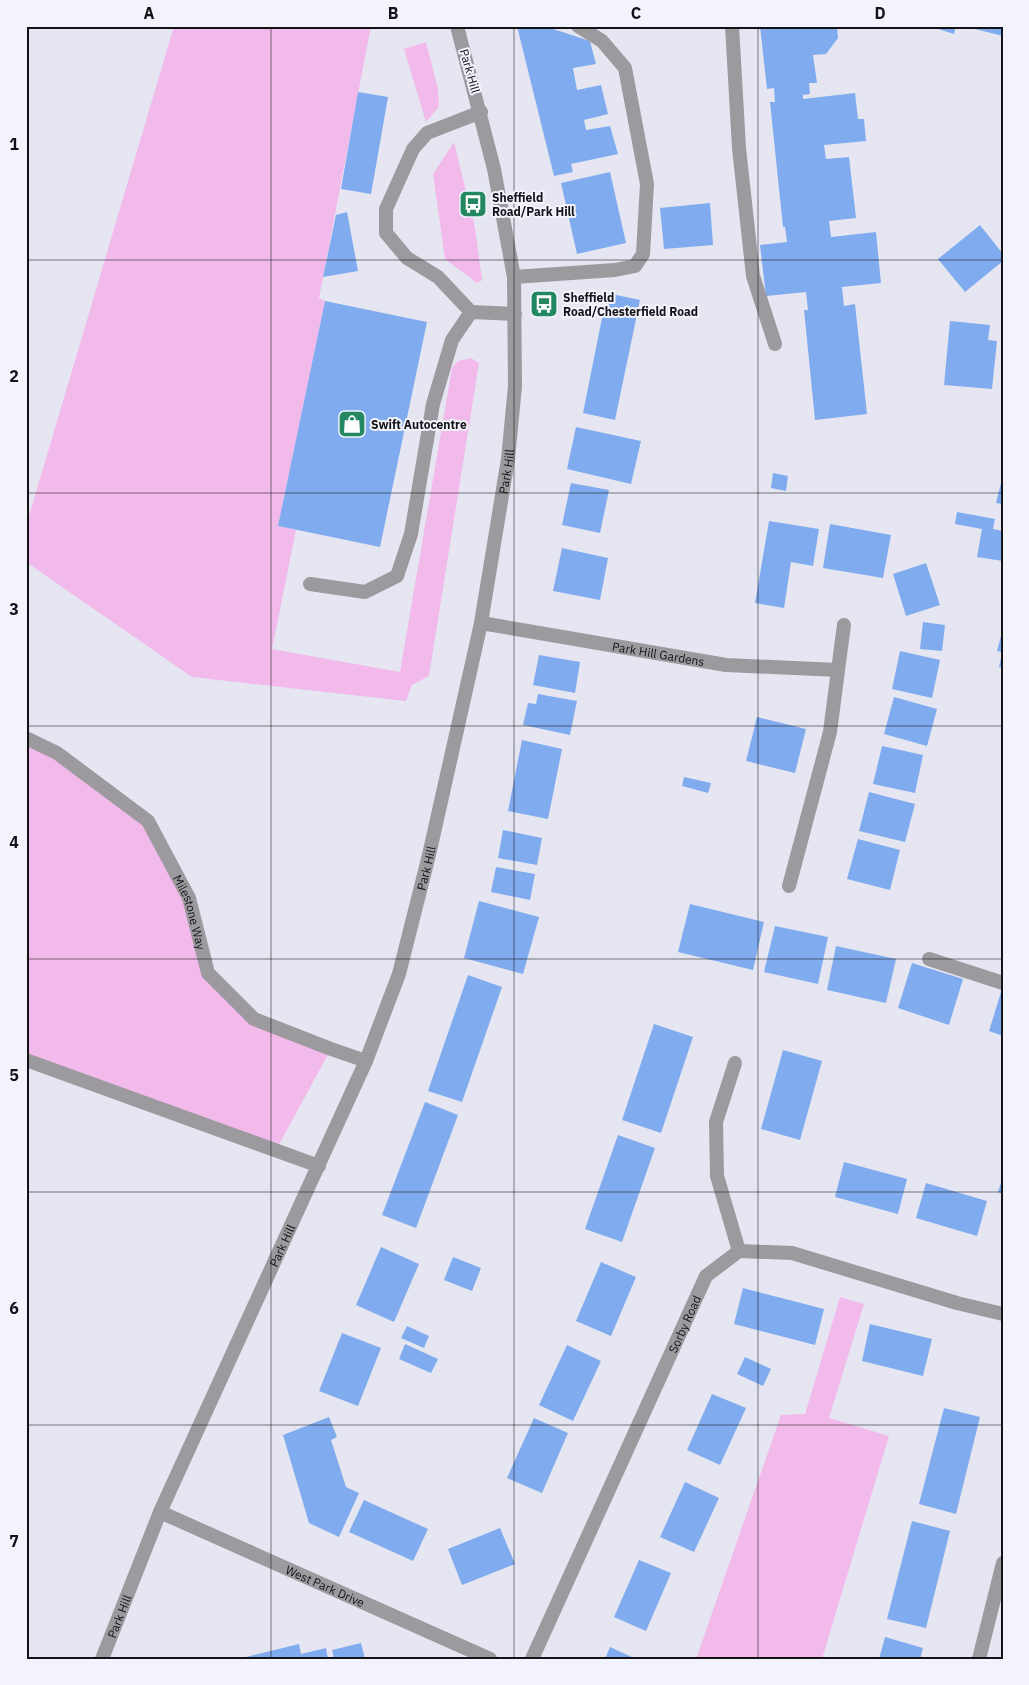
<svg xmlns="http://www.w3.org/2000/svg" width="1029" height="1685" font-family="'IBM Plex Sans',sans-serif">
  <rect width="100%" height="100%" fill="#e5e6f1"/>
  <g fill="#f2baeb">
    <polygon points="174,26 371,26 319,298 325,301 278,526 296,530 272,649 400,672 452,368 458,361 471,358 479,363 429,676 412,685 406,701 192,677 26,562 26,526"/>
    <polygon points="426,42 438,89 439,107 426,122 404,49"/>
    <polygon points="454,142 475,228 482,280 477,283 445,259 433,174"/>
    <polygon points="26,739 148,821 189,898 208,973 254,1019 331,1049 276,1150 26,1060"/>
    <polygon points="840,1297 864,1304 829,1418 889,1436 822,1659 696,1659 781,1415 805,1414"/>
  </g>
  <g fill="#80acef">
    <polygon points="517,26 544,26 590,41 596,64 573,68 577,90 601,85 608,114 584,120 586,130 610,126 618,154 571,164 573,172 554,176"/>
    <polygon points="760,26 837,26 838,38 826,54 813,55 817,83 809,83 810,94 803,95 803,99 855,93 858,119 864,119 866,141 824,145 826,159 849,157 856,218 829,221 831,237 876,232 881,283 842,287 844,306 855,304 867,414 815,420 804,310 808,310 806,292 766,296 760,245 787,242 785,227 783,227 770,102 775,102 774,88 767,89"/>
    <polygon points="929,26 956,26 954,34"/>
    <polygon points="971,26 1003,26 1003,36 971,28"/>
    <polygon points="358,92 388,97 371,194 341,189"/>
    <polygon points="610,172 626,243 577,254 561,183"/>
    <polygon points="710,203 713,245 664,249 660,208"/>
    <polygon points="347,212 358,271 323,277 336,215"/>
    <polygon points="980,225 1003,254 1003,261 965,292 938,259"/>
    <polygon points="607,293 640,300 615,420 583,413"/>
    <polygon points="325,301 427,322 380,547 278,526"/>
    <polygon points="950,321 990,325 988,340 997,341 992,389 944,385"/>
    <polygon points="576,427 641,441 631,484 567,469"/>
    <polygon points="773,473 788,476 786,491 771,488"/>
    <polygon points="1002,479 1003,479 1003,504 996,503"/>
    <polygon points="571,483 609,490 600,533 562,525"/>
    <polygon points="957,512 995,519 993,529 1003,531 1003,561 977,557 982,529 955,524"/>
    <polygon points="769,521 819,529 813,566 791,562 784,608 755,603"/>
    <polygon points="830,524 891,535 883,578 823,568"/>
    <polygon points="562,548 608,558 600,600 553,591"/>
    <polygon points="926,563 940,605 906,616 893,574"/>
    <polygon points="923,622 945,625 942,651 920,649"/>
    <polygon points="1001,636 1003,636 1003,652 997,651"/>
    <polygon points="900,651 940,660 932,698 892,689"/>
    <polygon points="1002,653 1003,653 1003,668 999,667"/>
    <polygon points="539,655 580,662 575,693 533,685"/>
    <polygon points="538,694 577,701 570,735 523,725 528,703 536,704"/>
    <polygon points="894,697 937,709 927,746 884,734"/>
    <polygon points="757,717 806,729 795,773 746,761"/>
    <polygon points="522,740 562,749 548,819 508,811"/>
    <polygon points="882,746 923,755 915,793 873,784"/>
    <polygon points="684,777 711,783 708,793 682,786"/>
    <polygon points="869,792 915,804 905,842 859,831"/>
    <polygon points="503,830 542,838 537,865 498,858"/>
    <polygon points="858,839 900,850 890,890 847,879"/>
    <polygon points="496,867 535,874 530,900 491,892"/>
    <polygon points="479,901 539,917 523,974 464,958"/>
    <polygon points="690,904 764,922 753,970 678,952"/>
    <polygon points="775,926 828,937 818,984 764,972"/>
    <polygon points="836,946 896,959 886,1003 827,990"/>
    <polygon points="912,963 963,979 949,1025 898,1008"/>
    <polygon points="468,975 502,987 462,1102 428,1091"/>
    <polygon points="1001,992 1003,993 1003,1036 989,1031"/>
    <polygon points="654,1024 693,1037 661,1133 622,1120"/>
    <polygon points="783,1050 822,1061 800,1140 761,1129"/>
    <polygon points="425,1102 458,1115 416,1228 382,1215"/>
    <polygon points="618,1135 655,1148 622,1242 585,1229"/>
    <polygon points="844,1162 907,1179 898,1214 835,1197"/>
    <polygon points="1003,1176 1003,1194 998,1192"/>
    <polygon points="926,1183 987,1201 977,1236 916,1218"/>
    <polygon points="381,1247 419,1264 394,1322 356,1305"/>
    <polygon points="453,1257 481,1268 472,1291 444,1280"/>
    <polygon points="601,1262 636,1277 611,1336 576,1321"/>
    <polygon points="743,1288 824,1309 815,1345 734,1324"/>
    <polygon points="870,1324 932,1339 923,1376 862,1361"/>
    <polygon points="407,1326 429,1336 424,1348 401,1338"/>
    <polygon points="342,1333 381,1348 358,1406 319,1391"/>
    <polygon points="405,1344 438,1359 431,1373 399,1359"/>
    <polygon points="567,1345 601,1361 573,1421 539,1405"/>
    <polygon points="745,1357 771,1369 763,1386 737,1374"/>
    <polygon points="712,1394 746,1408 720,1465 687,1450"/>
    <polygon points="944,1408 980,1417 956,1514 919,1504"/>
    <polygon points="329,1417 337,1437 331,1440 346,1487 359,1493 339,1537 309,1523 283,1435"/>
    <polygon points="534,1418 568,1433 542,1493 507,1478"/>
    <polygon points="685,1482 719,1498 694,1552 660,1537"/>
    <polygon points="364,1500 428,1529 413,1561 349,1532"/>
    <polygon points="912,1521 950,1531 926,1628 887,1619"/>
    <polygon points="500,1528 515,1564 462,1585 448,1549"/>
    <polygon points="639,1560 671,1573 646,1631 614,1617"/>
    <polygon points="885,1637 923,1648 920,1659 879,1659"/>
    <polygon points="361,1643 365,1659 334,1659 332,1650"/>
    <polygon points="299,1644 301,1654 326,1648 328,1659 238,1659"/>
    <polygon points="610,1647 636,1659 605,1659"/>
  </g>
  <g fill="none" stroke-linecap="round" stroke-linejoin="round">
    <g stroke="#9c9a9e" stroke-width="14">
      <polyline points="732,26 739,148 753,276 775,344"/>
      <polyline points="514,277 615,270 635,266 643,254 647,184 625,68 602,41 578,26"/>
      <polyline points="471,312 438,277 407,258 386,233 386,209 413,149 427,133 481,112"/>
      <polyline points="310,584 365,592 397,576 411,534 433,404 452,340 471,312 515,314"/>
      <polyline points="26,1060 319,1166"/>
    </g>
    <g stroke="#9c9a9e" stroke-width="14">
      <path id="s1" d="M481,623L726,665L838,670L830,732L789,886"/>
      <polyline points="838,670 844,625"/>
      <path id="s2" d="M26,738L57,753L148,821L189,898L208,973L254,1019L331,1049L366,1061"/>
      <polyline points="929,959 1003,983"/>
      <polyline points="735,1063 716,1122 717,1176 739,1251"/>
      <path id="s3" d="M160,1512L490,1659"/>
      <path id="s4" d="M532,1659L706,1276L739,1251L792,1253L957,1303L1003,1314"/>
      <polyline points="979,1659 1003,1563"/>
    </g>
    <path stroke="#9c9a9e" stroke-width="14" id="s5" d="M102,1659L160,1512L366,1061L399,974L429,855L481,623L508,459L515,386L514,277L494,169L457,26"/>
  </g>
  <path fill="none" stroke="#131317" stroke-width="1" stroke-opacity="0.55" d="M271,26V1659M514,26V1659M758,26V1659M26,260H1003M26,493H1003M26,726H1003M26,959H1003M26,1192H1003M26,1425H1003"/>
  <defs>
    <symbol id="bus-square" viewBox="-11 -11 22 22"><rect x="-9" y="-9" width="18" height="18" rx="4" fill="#238761" stroke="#f3f3fe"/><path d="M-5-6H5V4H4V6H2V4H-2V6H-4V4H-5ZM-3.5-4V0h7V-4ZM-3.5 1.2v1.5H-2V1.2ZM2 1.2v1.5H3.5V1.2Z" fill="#fff"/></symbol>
    <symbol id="shop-square" viewBox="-11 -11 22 22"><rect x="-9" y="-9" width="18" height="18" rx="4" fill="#238761" stroke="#f3f3fe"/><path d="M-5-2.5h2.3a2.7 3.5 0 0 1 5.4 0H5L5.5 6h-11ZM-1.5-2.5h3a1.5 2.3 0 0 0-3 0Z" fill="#fff"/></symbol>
  </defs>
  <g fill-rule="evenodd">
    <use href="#bus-square" x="457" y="188" width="32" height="32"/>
    <use href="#bus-square" x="528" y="288" width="32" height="32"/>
    <use href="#shop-square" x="336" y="408" width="32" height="32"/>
  </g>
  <g text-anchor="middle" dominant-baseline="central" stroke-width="4" stroke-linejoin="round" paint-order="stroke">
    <g font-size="12" fill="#131317" stroke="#f3f3fe">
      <text transform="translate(470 71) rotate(74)">Park Hill</text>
      <text stroke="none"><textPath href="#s5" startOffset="1261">Park Hill</textPath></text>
      <text stroke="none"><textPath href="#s1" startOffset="180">Park Hill Gardens</textPath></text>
      <text stroke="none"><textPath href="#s5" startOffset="856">Park Hill</textPath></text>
      <text stroke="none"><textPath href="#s2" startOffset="249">Milestone Way</textPath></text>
      <text stroke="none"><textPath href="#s5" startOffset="451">Park Hill</textPath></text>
      <text stroke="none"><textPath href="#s4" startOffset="368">Sorby Road</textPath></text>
      <text stroke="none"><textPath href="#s3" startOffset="181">West Park Drive</textPath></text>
      <text stroke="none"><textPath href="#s5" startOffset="46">Park Hill</textPath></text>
    </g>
    <g font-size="12" font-weight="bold" fill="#131317" stroke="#f3f3fe" text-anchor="start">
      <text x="492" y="197">Sheffield<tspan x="492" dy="14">Road/Park Hill</tspan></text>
      <text x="563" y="297">Sheffield<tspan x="563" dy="14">Road/Chesterfield Road</tspan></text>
      <text x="371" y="424">Swift Autocentre</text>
    </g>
  </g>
  <rect width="1029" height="1685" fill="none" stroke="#f3f3fe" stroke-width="55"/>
  <rect x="28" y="28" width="974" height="1630" fill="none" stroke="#131317" stroke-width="2"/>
  <g font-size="16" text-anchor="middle" font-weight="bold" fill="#131317">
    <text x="149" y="19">A</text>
    <text x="393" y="19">B</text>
    <text x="636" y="19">C</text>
    <text x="880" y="19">D</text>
    <text x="14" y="150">1</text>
    <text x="14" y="382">2</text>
    <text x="14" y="615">3</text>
    <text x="14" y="848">4</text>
    <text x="14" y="1081">5</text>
    <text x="14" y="1314">6</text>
    <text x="14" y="1547">7</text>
  </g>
</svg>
